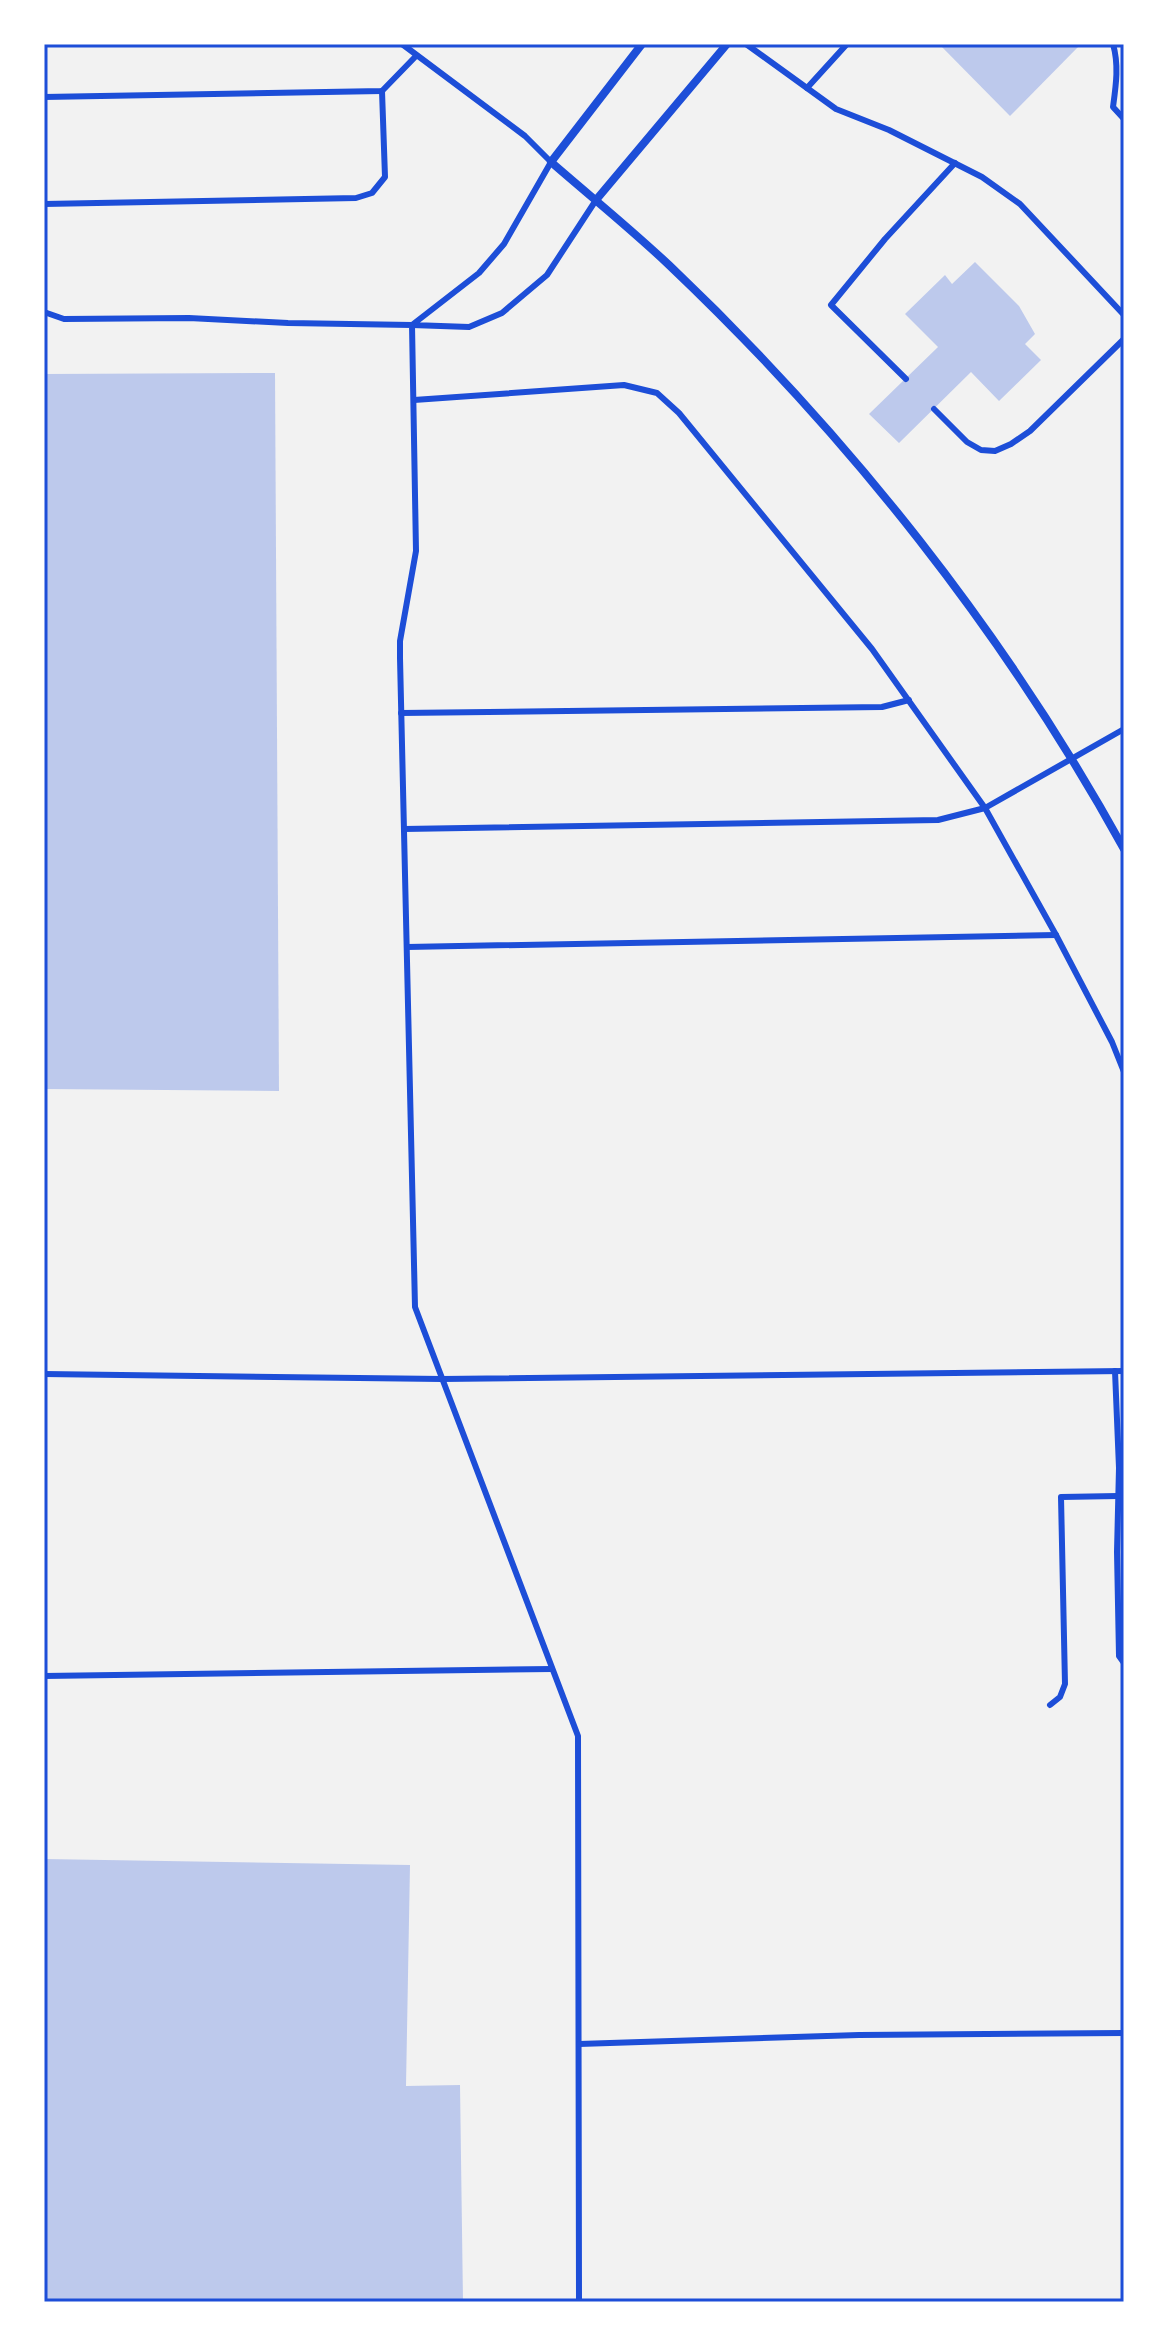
<svg xmlns="http://www.w3.org/2000/svg" width="1168" height="2346" font-family="'Fira Sans',sans-serif">
  <rect width="100%" height="100%" fill="#f2f2f2"/>
  <g fill="#bdc9ec">
    <polygon points="939,44 1081,44 1010,116"/>
    <polygon points="975,262 1019,306 1035,334 1025,344 1041,360 999,401 971,372 899,443 869,414 938,347 905,314 945,275 952,284"/>
    <polygon points="275,373 279,1091 44,1089 44,374"/>
    <polygon points="44,1859 410,1865 406,2086 460,2085 463,2302 44,2302"/>
  </g>
  <g fill="none" stroke-linecap="round" stroke-linejoin="round">
    <g stroke="#1d4ed8" stroke-width="6">
      <polyline points="402,44 525,136 551,162 504,244 479,273 412,325 469,327 502,313 547,275 596,200"/>
      <polyline points="746,44 836,109 889,130 982,177 1020,204 1124,315"/>
      <path d="M1113,44C1119,65 1116,85 1113,107L1124,119"/>
      <polyline points="807,88 847,44"/>
      <polyline points="44,97 382,91 416,56"/>
      <polyline points="44,204 356,198 372,193 385,177 382,91"/>
      <polyline points="44,312 64,319 189,318 288,323 412,325 416,551 400,641 400,658 415,1307 578,1736 579,2302"/>
      <polyline points="906,379 831,305 885,239 955,163"/>
      <polyline points="414,400 624,385 657,393 679,413 872,649 985,808 1056,935 1112,1042 1124,1072"/>
      <polyline points="934,409 967,442 981,450 995,451 1011,444 1030,431 1124,339"/>
      <polyline points="401,713 882,707 909,700"/>
      <polyline points="404,829 938,820 985,808 1124,729"/>
      <polyline points="407,947 1056,935"/>
      <polyline points="1115,1371 1119,1468 1124,1468"/>
      <polyline points="44,1374 442,1379 1124,1371"/>
      <polyline points="1119,1468 1117,1552 1119,1656 1124,1663"/>
      <polyline points="44,1676 552,1669"/>
      <polyline points="1050,1705 1060,1697 1065,1684 1061,1497 1118,1496"/>
      <polyline points="579,2044 859,2035 1124,2033"/>
    </g>
    <g stroke="#1d4ed8" stroke-width="8">
      <path d="M642,44L551,162C590,196 631,229 669,265C848,435 1005,633 1124,849"/>
      <polyline points="596,200 727,44"/>
    </g>
  </g>
  <rect width="1168" height="2346" fill="none" stroke="#ffffff" stroke-width="92"/>
  <rect x="46" y="46" width="1076" height="2254" fill="none" stroke="#1d4ed8" stroke-width="3"/>
</svg>
